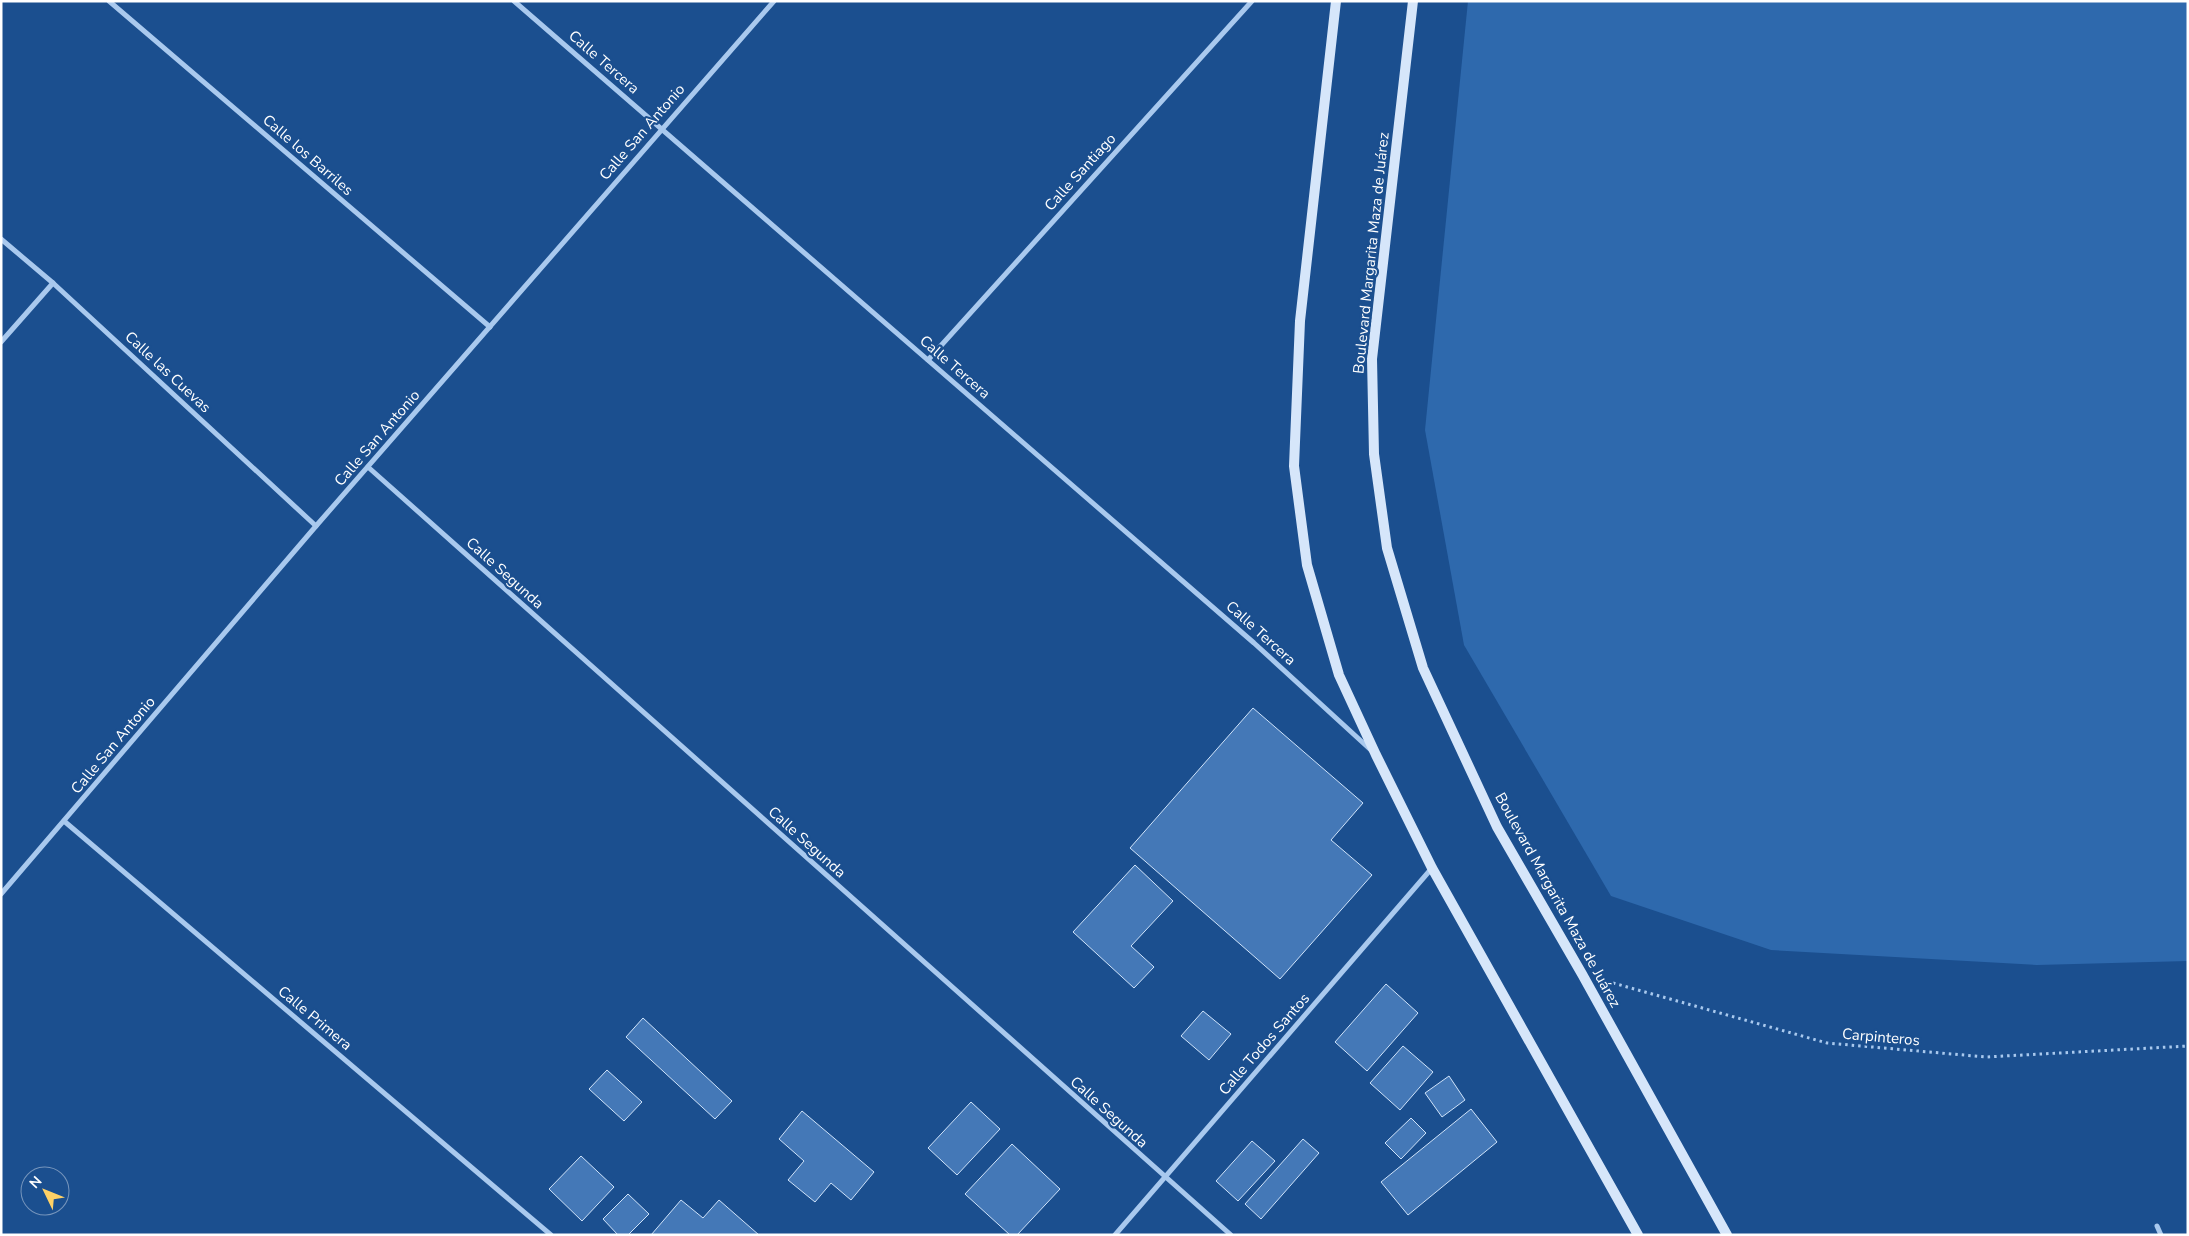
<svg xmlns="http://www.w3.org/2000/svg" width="2189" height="1236" font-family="'Nunito Sans',sans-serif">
  <rect width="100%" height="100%" fill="#1b4f8f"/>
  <polygon fill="#2e69ad" points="1468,1 2188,1 2188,961 2037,965 1771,950 1611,896 1464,645 1425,430"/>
  <g fill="#4478b7" stroke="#cfe3fa">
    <polygon points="1253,708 1363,803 1331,840 1372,875 1280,979 1130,848"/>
    <polygon points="1135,865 1173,901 1131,946 1154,967 1134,988 1073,932"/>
    <polygon points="1386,984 1418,1013 1367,1071 1335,1042"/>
    <polygon points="1203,1011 1231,1034 1209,1060 1181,1036"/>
    <polygon points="643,1018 732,1101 715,1119 626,1037"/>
    <polygon points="1403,1046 1433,1072 1400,1110 1370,1083"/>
    <polygon points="607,1070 642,1102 624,1121 589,1089"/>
    <polygon points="1449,1076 1465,1100 1442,1117 1425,1093"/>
    <polygon points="971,1102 1000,1129 957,1175 928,1148"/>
    <polygon points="1471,1109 1497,1142 1408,1215 1381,1182"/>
    <polygon points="802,1111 874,1172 851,1200 831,1183 815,1202 788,1180 804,1161 779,1139"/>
    <polygon points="1411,1118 1426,1133 1401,1159 1385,1143"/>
    <polygon points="1303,1139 1319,1153 1261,1219 1245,1204"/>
    <polygon points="1252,1141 1275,1161 1238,1201 1216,1181"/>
    <polygon points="1012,1144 1060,1189 1017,1235 1010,1235 965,1194"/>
    <polygon points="581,1156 614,1187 582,1221 549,1189"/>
    <polygon points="628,1194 649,1214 628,1235 618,1235 603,1219"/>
    <polygon points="681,1200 703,1218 719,1200 759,1235 651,1235"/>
  </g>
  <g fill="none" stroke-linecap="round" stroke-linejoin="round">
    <polyline stroke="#a9c9ee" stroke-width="3" stroke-dasharray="2.5 4" stroke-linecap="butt" points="1613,983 1827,1043 1986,1057 2188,1046"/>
    <g stroke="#a9c9ee" stroke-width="5">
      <polyline points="109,1 490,327"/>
      <polyline points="514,1 1254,643 1372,751"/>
      <polyline points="1,239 53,283 316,526"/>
      <polyline points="1,342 53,283"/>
      <polyline points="928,360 1252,1"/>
      <polyline points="368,467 1231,1235"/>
      <polyline points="64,821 551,1235"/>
      <polyline points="1,894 316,526 774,1"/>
      <polyline points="2157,1226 2161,1235"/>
      <polyline points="1115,1235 1432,868"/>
    </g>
    <g stroke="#d6e6fa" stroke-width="10">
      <polyline points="1336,1 1300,321 1294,466 1307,565 1339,675 1376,755 1432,868 1638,1235"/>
      <polyline points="1413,1 1372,359 1374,454 1387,548 1423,668 1497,827 1582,974 1727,1235"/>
    </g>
  </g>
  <g text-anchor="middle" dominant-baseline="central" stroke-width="4.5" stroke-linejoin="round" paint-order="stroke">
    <g font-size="15" fill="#fff" stroke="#1b4f8f">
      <text transform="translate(604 62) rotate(41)">Calle Tercera</text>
      <text transform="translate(642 132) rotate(-49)">Calle San Antonio</text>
      <text transform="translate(308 155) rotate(41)">Calle los Barriles</text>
      <text transform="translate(1080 172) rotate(-48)">Calle Santiago</text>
      <text transform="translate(1371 253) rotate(-84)">Boulevard Margarita Maza de Juárez</text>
      <text transform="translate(955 367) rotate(41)">Calle Tercera</text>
      <text transform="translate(168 372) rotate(43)">Calle las Cuevas</text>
      <text transform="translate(377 438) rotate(-49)">Calle San Antonio</text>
      <text transform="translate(505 573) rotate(42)">Calle Segunda</text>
      <text transform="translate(1261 633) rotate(42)">Calle Tercera</text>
      <text transform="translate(113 745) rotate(-50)">Calle San Antonio</text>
      <text transform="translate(807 842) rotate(42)">Calle Segunda</text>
      <text transform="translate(1558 900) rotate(61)">Boulevard Margarita Maza de Juárez</text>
      <text transform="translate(315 1018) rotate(40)">Calle Primera</text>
      <text transform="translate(1881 1037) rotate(5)">Carpinteros</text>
      <text transform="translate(1264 1044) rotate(-49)">Calle Todos Santos</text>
      <text transform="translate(1109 1112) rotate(42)">Calle Segunda</text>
    </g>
  </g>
  <rect width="2189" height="1236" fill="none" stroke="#ffffff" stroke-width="5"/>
  <g transform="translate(45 1191) rotate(313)"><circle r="24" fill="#1b4f8f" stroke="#7695bc"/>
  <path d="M0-4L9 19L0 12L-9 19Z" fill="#ffd166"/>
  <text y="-8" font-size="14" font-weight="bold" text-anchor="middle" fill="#ffffff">N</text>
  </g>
</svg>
